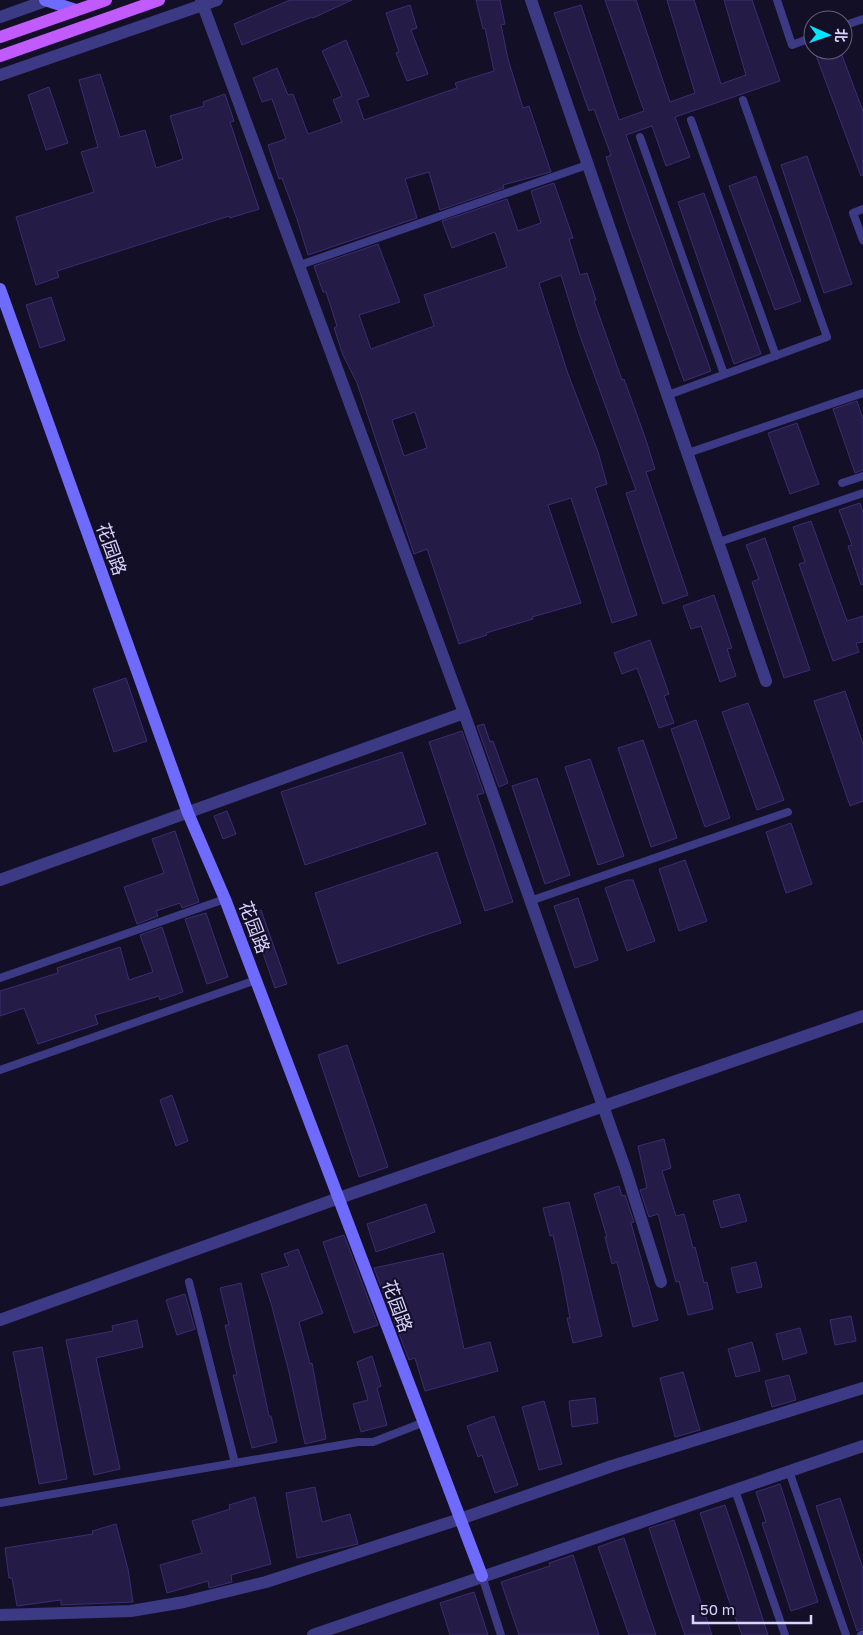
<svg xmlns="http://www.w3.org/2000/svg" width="863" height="1635" font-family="'Golos Text','Noto Sans SC',sans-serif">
  <rect width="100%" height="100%" fill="#130f26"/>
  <g fill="#241b47" stroke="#3b2d73" fill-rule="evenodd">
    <polygon points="290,0 352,0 313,18 312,17 242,45 234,24"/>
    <polygon points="476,0 500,0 505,24 501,25 508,59 523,108 529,106 551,172 503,185 504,188 440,210 429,172 405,179 417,218 308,255 297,219 282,178 279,179 268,145 286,139 272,99 262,102 253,78 277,68 288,95 293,94 308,134 342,122 333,100 342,96 322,51 346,40 369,96 357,100 364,120 457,88 455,83 494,71 485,28 483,29"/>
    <polygon points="605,0 636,0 670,102 695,93 667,0 694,0 721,84 746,75 724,0 752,0 780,81 675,117 690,157 666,166 652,126 626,135 711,371 684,381 627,221 606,157 611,155 594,109 589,111 554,13 581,5 619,120 644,111"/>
    <polygon points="410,5 417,28 411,30 428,74 407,81 396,53 399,52 386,13"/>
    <polygon points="814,50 840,50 863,111 863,175 861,176"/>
    <polygon points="100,74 120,137 145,130 156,168 183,159 170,116 204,106 203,102 225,94 234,121 230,122 259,209 230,218 229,216 57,271 59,277 36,285 16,217 94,192 81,152 98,147 79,80"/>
    <polygon points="49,87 68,143 46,150 28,95"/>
    <polygon points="807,156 852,284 824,293 781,165"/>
    <polygon points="756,176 801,301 775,310 729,186"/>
    <path d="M554,183L573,238L569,239L580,275L587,273L596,300L594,301L622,380L624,379L645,437L655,469L646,472L688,595L663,604L626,493L636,490L579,333L561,275L539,283L568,374L598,452L607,484L595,488L637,615L612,623L571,498L548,505L581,603L532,617L533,619L486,633L487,635L459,644L427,549L414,554L357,383L343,355L334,328L337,326L326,292H323L314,266L378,244L400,302L359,315L371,349L434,326L424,295L507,267L495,232L452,248L442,221L507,199L518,231L541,223L531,191ZM415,412L427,448L404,456L392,420Z"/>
    <polygon points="704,193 761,354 734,364 678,202"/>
    <polygon points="51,297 65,340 40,348 26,305"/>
    <polygon points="857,401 863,419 863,470 855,473 833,409"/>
    <polygon points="797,423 819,484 790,494 768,433"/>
    <polygon points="860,503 863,513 863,584 861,585 848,546 852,545 839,510"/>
    <polygon points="811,521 847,621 863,616 863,642 856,643 859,652 833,661 799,564 805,562 793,527"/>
    <polygon points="765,538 810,670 784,678 752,582 759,579 746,545"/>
    <polygon points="714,595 732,648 727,649 736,676 720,682 701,626 691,629 683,606"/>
    <polygon points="650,640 669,694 664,696 674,723 659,728 637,668 622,674 614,653"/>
    <polygon points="126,678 147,741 114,752 93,689"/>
    <polygon points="845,691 863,744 863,801 850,806 814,701"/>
    <polygon points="748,703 784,800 757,810 722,712"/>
    <polygon points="696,720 730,818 705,827 671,729"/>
    <polygon points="484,724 490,742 493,741 508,783 499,787 477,726"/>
    <polygon points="462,731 484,793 477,795 513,902 485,911 429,742"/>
    <polygon points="643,740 677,838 651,847 618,748"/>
    <polygon points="402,752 426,824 305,865 281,792"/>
    <polygon points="590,759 624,856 598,865 565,767"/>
    <polygon points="537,778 570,875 545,884 512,786"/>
    <polygon points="227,811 236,834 223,839 214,816"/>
    <polygon points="791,823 812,884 786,893 766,832"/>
    <polygon points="175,831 199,902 182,908 180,903 156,911 158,916 137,924 124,887 164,873 152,839"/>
    <polygon points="437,852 461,923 338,964 315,893"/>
    <polygon points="685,860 707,921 679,931 659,869"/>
    <polygon points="627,880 633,880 655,941 627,951 605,888"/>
    <polygon points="578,898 598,960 575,968 554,906"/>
    <polygon points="261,910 287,984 275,988 249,913"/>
    <polygon points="206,913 228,977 207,984 185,919"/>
    <polygon points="162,927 183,992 160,1000 159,996 95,1015 98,1024 38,1044 24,1008 0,1016 0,991 58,973 57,968 120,947 129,980 153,972 140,935"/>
    <polygon points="347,1045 388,1167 359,1177 318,1055"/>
    <polygon points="172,1095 188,1141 176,1146 160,1100"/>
    <polygon points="664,1139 671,1168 662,1171 676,1216 684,1214 693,1248 695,1247 704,1283 707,1282 713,1309 688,1315 679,1281 676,1282 658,1214 649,1217 640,1190 647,1188 638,1146"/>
    <polygon points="619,1186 622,1196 625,1195 634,1222 631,1223 658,1320 633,1327 617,1262 612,1264 605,1237 607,1237 594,1194"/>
    <polygon points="739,1194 747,1221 721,1228 713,1201"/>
    <polygon points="569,1202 602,1336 573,1343 567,1318 570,1318 562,1275 553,1235 550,1236 543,1208"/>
    <polygon points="426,1204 435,1232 376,1252 367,1224"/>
    <polygon points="344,1235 378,1325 354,1333 323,1242"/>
    <polygon points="298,1249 323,1313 299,1322 310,1364 312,1363 326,1439 305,1444 288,1368 271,1303 261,1274 289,1266 284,1254"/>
    <polygon points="443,1253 464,1349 490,1342 498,1371 425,1391 415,1358 409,1360 374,1268"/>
    <polygon points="756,1262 762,1287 737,1293 731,1268"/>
    <polygon points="241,1283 269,1416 271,1416 277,1442 252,1448 233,1375 237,1375 225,1325 229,1325 220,1288"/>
    <polygon points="185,1294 195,1329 177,1335 166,1300"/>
    <polygon points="851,1316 856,1341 835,1345 830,1320"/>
    <polygon points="137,1320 143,1347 96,1358 120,1469 94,1475 66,1340 113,1331 112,1326"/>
    <polygon points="800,1328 807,1353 783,1360 776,1334"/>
    <polygon points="752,1342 760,1371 736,1377 728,1349"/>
    <polygon points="42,1347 67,1479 39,1484 13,1352"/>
    <polygon points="372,1356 381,1386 377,1388 387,1425 361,1432 353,1404 368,1400 357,1362"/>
    <polygon points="683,1372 700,1430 675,1437 660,1378"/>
    <polygon points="789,1375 796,1400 772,1407 765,1381"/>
    <polygon points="595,1398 598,1423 572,1427 569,1401"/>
    <polygon points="544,1401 562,1464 539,1470 522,1407"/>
    <polygon points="494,1416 518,1485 495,1493 482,1455 478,1457 467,1426"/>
    <polygon points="780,1484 818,1602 791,1611 762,1523 766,1522 756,1492"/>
    <polygon points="315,1487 322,1522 350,1514 358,1544 297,1558 286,1493"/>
    <polygon points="255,1497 271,1564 231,1575 232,1582 209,1588 208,1581 167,1593 160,1565 202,1553 192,1521 230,1509 229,1505"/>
    <polygon points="840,1498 863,1569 863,1628 857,1631 816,1506"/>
    <polygon points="725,1505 743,1558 768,1635 742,1635 728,1598 700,1513"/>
    <polygon points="674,1520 684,1551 712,1635 685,1635 670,1592 649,1528"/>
    <polygon points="116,1524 128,1569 133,1602 61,1605 61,1600 17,1606 12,1578 9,1578 5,1548 93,1534 92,1531"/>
    <polygon points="624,1538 646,1606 656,1635 629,1635 598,1547"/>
    <polygon points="573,1555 599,1635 519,1635 501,1582 550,1566 549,1563"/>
    <polygon points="474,1592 488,1635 450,1635 440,1603"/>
  </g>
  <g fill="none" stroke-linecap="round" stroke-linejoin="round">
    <g stroke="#3d3a85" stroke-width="8">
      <polyline points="777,0 792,45 813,37"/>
      <polyline points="843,26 863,19"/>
      <polyline points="691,120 776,356"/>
      <polyline points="640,137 724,374"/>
      <polyline points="863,209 853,213 863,240"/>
      <polyline points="300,265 587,165"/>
      <polyline points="668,395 827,337 743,100"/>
      <polyline points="688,453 863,393"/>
      <polyline points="842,483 863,476"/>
      <polyline points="719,542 863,493"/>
      <polyline points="530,901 788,812"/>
      <polyline points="0,978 225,899"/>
      <polyline points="0,1070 256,980"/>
      <polyline points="189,1282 235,1463"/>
      <polyline points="789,1471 846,1635"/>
      <polyline points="735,1490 785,1635"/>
      <polyline points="0,1503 358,1442 373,1442 422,1423"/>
      <polyline points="482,1576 501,1635"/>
      <polyline points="861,1635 863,1634"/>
    </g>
    <g stroke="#3d3a85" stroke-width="12">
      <polyline points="201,0 464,713 625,1168 661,1282"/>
      <polyline points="531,0 766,681"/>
      <polyline points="0,17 48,0"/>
      <polyline points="0,75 217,0"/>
      <polyline points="0,880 464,713"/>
      <polyline points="0,1320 339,1198 863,1016"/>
      <polyline points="0,1615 131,1611 184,1602 266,1582 460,1519 612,1466 863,1388"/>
      <polyline points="313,1635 863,1446"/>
    </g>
    <g stroke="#6f6bff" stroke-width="12">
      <polyline points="45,0 76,10"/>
      <polyline points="0,289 188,813 225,899 482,1576"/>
    </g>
    <g stroke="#c25bff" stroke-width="12">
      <polyline points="0,37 106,0"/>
      <polyline points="0,56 159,0"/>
    </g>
  </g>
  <g text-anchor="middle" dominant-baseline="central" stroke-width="4" stroke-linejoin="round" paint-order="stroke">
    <g font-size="18" fill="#d9d4ff" stroke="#130f26">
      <text transform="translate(112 549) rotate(70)">花园路</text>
      <text transform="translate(255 927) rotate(69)">花园路</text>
      <text transform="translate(398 1306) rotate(70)">花园路</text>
    </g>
  </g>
  <g transform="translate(828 35) rotate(92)"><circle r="24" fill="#130f26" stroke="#625e7d"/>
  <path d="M0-4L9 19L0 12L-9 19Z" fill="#00e5ff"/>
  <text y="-8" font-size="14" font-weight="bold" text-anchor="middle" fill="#d9d4ff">北</text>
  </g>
  <path d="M693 1615v8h118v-8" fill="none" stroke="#d9d4ff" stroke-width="2.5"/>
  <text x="700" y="1615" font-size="15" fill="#d9d4ff" stroke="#130f26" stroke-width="4" paint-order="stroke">50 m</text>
</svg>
